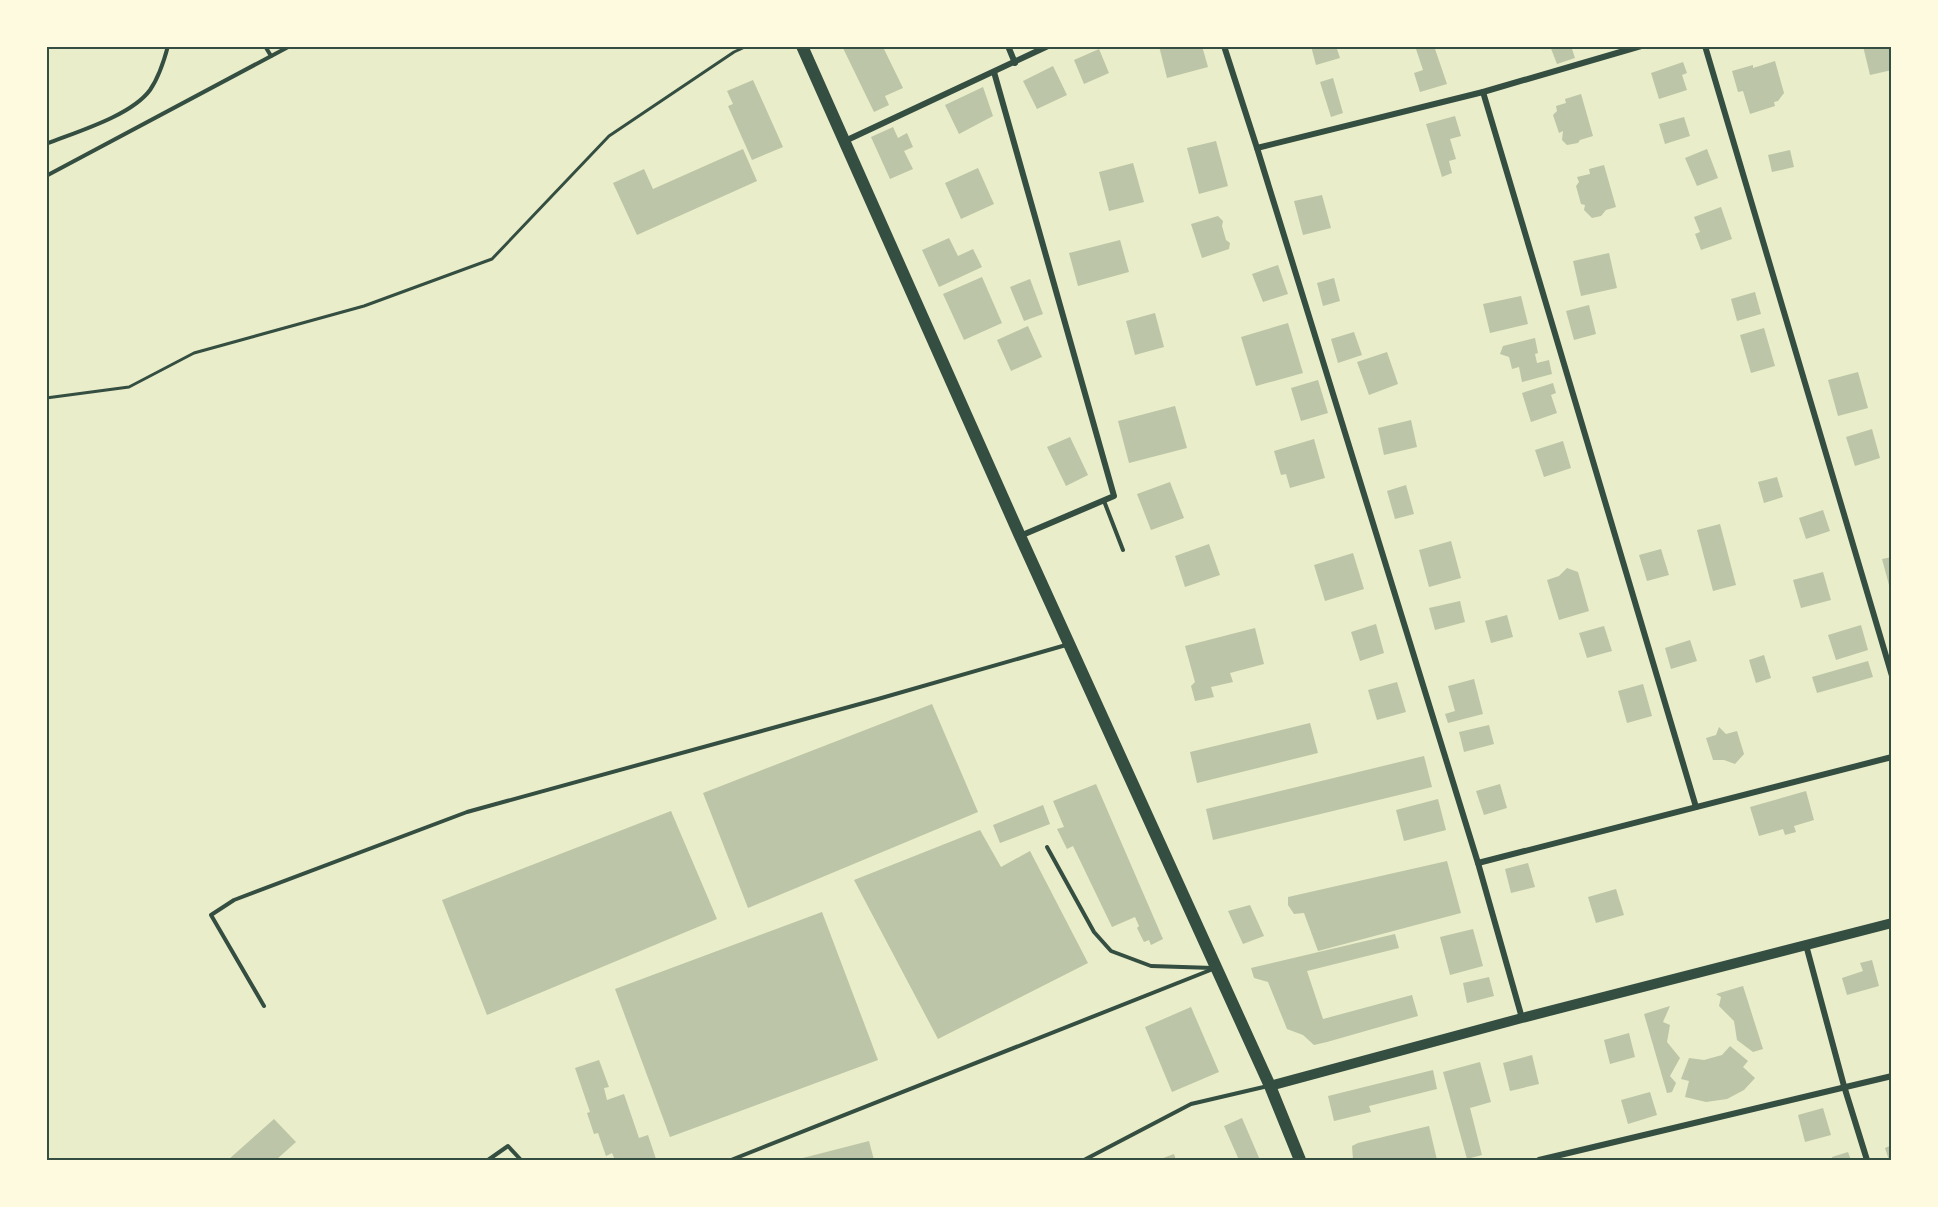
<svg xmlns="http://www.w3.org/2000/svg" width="1938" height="1207" font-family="'Golos Text',sans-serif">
  <rect width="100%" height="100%" fill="#e9edc9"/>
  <g fill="#bcc5a7">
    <polygon points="842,46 883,47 903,88 885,96 889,105 874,112"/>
    <polygon points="1159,46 1202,46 1208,67 1167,78"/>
    <polygon points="1311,46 1336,46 1340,58 1316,65"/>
    <polygon points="1415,46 1434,46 1447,84 1420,92 1414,73 1423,70"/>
    <polygon points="1550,46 1571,46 1575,58 1557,64"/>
    <polygon points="1863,46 1892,46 1892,70 1870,75"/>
    <polygon points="1099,49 1109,73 1084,84 1074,60"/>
    <polygon points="1775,61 1784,93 1778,101 1774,102 1775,106 1750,114 1743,91 1738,92 1732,71 1753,65 1753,68"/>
    <polygon points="1683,62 1687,73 1682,75 1687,90 1659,99 1651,73"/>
    <polygon points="1053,66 1067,95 1037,109 1023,81"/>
    <polygon points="1333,78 1343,113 1331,117 1320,82"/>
    <polygon points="753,80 783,147 752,160 728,106 733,104 727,91"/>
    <polygon points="983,87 993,116 959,134 945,105"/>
    <polygon points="1581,94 1593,136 1580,140 1578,143 1567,145 1562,140 1563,131 1559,133 1553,115 1557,111 1556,106 1566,103 1565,99"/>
    <polygon points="1455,116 1461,136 1450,139 1456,159 1449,161 1452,173 1442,177 1426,124"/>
    <polygon points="1684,117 1690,136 1665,144 1659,124"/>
    <polygon points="893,127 898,138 907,133 913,147 904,151 913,169 890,179 871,137"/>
    <polygon points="1216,141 1228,186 1199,194 1187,148"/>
    <polygon points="743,149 757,181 637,235 613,183 644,169 653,189"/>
    <polygon points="1707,149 1718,178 1697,186 1685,158"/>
    <polygon points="1790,150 1794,167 1772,172 1768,155"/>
    <polygon points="1133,163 1144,202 1109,211 1099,172"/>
    <polygon points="1604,165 1616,207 1606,210 1601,216 1592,218 1584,210 1585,205 1581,204 1576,186 1579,182 1577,177 1590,174 1589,169"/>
    <polygon points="978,168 994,204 961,219 945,183"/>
    <polygon points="1322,195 1331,228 1303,235 1294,201"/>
    <polygon points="1721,207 1732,239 1701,250 1695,234 1700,232 1694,217"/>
    <polygon points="1218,216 1223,221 1222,226 1226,240 1230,243 1229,249 1202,258 1191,224"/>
    <polygon points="949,238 958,256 973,249 982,267 939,287 922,250"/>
    <polygon points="1120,240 1129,272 1078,286 1069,253"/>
    <polygon points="1609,253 1617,288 1581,296 1573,261"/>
    <polygon points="1278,265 1288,294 1263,302 1252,274"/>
    <polygon points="982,277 1002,323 964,340 943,294"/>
    <polygon points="1334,278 1340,301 1323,306 1317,283"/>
    <polygon points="1030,279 1043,314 1024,321 1010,287"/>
    <polygon points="1755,292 1761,314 1737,321 1731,299"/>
    <polygon points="1521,296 1528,324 1490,333 1483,304"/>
    <polygon points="1589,305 1596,334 1574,340 1566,311"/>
    <polygon points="1155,313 1164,347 1135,355 1126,321"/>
    <polygon points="1288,323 1303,373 1256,386 1241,337"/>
    <polygon points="1028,326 1042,357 1011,371 997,340"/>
    <polygon points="1764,328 1775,366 1751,373 1740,335"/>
    <polygon points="1354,332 1362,355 1338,363 1331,339"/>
    <polygon points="1535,338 1538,353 1535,354 1537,363 1549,360 1552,374 1522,382 1519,367 1512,369 1509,357 1500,354 1503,346"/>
    <polygon points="1387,352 1398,384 1369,395 1357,362"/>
    <polygon points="1858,372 1868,408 1838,416 1828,380"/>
    <polygon points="1318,380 1328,413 1301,421 1291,388"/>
    <polygon points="1553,383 1556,393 1551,395 1557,413 1531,422 1522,393"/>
    <polygon points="1175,406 1187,448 1129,463 1118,421"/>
    <polygon points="1411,420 1417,447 1384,455 1378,428"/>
    <polygon points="1872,429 1880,458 1855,466 1846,437"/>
    <polygon points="1070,437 1088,475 1066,486 1047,447"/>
    <polygon points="1314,439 1325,478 1290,488 1286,474 1281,475 1274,451"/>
    <polygon points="1563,441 1571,468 1544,477 1535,450"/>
    <polygon points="1777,477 1783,497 1764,503 1758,482"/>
    <polygon points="1170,482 1184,518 1151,530 1137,494"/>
    <polygon points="1406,485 1414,514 1395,519 1387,491"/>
    <polygon points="1823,510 1830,531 1806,539 1799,518"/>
    <polygon points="1720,524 1736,585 1713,591 1697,530"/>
    <polygon points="1451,541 1461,578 1429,587 1419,550"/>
    <polygon points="1209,544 1220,575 1185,587 1175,556"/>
    <polygon points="1661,549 1669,575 1647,581 1639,555"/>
    <polygon points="1353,553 1364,589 1325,601 1314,565"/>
    <polygon points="1892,557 1892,584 1889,585 1882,559"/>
    <polygon points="1567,568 1578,572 1589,611 1559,620 1547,580 1559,576"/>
    <polygon points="1823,572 1831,600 1801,608 1793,580"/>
    <polygon points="1460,601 1465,622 1435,630 1429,608"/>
    <polygon points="1507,615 1513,637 1491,643 1485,621"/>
    <polygon points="1376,624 1384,653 1360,661 1351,632"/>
    <polygon points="1861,625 1868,650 1836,660 1828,635"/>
    <polygon points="1604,626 1612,651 1587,658 1579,633"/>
    <polygon points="1255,628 1264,664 1230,673 1233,682 1211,687 1214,697 1195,701 1191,686 1195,682 1185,646"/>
    <polygon points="1690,640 1697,661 1671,669 1665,648"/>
    <polygon points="1764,655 1771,678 1756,683 1749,660"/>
    <polygon points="1868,661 1873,677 1817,693 1812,677"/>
    <polygon points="1474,679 1483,714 1448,723 1445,714 1455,711 1448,686"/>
    <polygon points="1397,682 1406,712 1377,720 1368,690"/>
    <polygon points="1643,684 1652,716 1627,723 1618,691"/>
    <polygon points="932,704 978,812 748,908 703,793"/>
    <polygon points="1310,723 1318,753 1197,783 1190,752"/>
    <polygon points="1489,725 1494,744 1464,752 1459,732"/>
    <polygon points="1719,727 1726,734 1737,731 1744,754 1735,764 1724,760 1713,760 1706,738 1716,735"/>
    <polygon points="1424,756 1432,787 1213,840 1206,809"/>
    <polygon points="1096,784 1163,939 1151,945 1149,940 1144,942 1137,928 1139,926 1135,917 1112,927 1073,846 1067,849 1057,829 1064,827 1053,801"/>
    <polygon points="1500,784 1507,808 1484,815 1476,791"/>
    <polygon points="1806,791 1814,820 1794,826 1796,832 1785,835 1783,829 1759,836 1750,807"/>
    <polygon points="1438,799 1446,830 1404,841 1396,810"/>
    <polygon points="1043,805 1050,824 1000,843 993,825"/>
    <polygon points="671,811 717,919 487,1015 442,900"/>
    <polygon points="980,830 1001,867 1030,851 1088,963 938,1039 854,880"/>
    <polygon points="1447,861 1461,913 1318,951 1304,913 1294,914 1288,905 1288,897"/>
    <polygon points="1528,863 1535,887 1511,893 1505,869"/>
    <polygon points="1616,889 1624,915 1596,923 1588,897"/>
    <polygon points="1250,905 1264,936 1243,944 1228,911"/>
    <polygon points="822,912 878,1060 670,1137 615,989"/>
    <polygon points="1473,929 1483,966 1450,975 1440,937"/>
    <polygon points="1395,934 1399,948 1307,971 1323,1019 1412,995 1418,1016 1327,1042 1314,1045 1303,1035 1287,1029 1268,982 1254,978 1251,968"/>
    <polygon points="1872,960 1879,986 1847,995 1842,978 1863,971 1860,963"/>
    <polygon points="1489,977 1494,996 1467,1003 1463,983"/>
    <polygon points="1743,986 1763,1049 1753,1052 1737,1040 1734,1021 1719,1006 1721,997 1716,994"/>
    <polygon points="1670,1006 1663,1022 1670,1025 1667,1042 1680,1058 1670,1076 1676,1083 1672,1092 1667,1093 1644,1014"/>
    <polygon points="1191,1007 1219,1072 1172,1092 1145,1027"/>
    <polygon points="1629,1033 1635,1057 1610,1064 1604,1040"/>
    <polygon points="1730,1046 1748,1061 1743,1067 1755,1078 1744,1090 1727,1099 1706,1102 1685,1097 1689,1081 1681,1079 1689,1058 1704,1060 1722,1055"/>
    <polygon points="1532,1055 1539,1084 1510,1091 1503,1063"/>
    <polygon points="599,1060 609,1087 604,1088 607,1100 624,1094 639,1138 648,1135 656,1159 650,1160 615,1160 612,1153 606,1156 598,1133 594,1134 587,1113 590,1112 575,1068"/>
    <polygon points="1480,1062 1491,1102 1470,1108 1482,1155 1467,1159 1443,1072"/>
    <polygon points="1433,1070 1437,1089 1369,1106 1371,1112 1334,1121 1328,1096"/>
    <polygon points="1650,1092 1657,1115 1628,1124 1621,1100"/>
    <polygon points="1823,1108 1831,1135 1805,1142 1798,1115"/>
    <polygon points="1242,1118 1260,1160 1239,1160 1224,1126"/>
    <polygon points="274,1119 296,1142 276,1160 228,1160"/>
    <polygon points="1429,1126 1437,1160 1353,1160 1352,1146 1358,1143"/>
    <polygon points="869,1141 874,1160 795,1160"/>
    <polygon points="1892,1145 1892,1160 1889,1160 1885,1148"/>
    <polygon points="1848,1152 1851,1160 1833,1160 1832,1157"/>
    <polygon points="1174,1154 1176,1160 1158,1160"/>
  </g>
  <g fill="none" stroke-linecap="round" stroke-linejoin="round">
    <polyline stroke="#344e41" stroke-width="3" points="46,398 129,387 194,353 364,306 492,259 609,136 734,52 747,46"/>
    <g stroke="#344e41" stroke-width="4">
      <polyline points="265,46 271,56"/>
      <path d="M46,144C76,132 131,116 150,90C159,77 164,61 168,46"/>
      <polyline points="46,176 290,46"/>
      <polyline points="1104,501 1123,550"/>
      <polyline points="1047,847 1094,932 1111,951 1151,966 1213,968"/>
      <polyline points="264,1006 211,915 234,900 467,812 878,699 1066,645"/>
      <polyline points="488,1160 508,1146 521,1160"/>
      <polyline points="731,1160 1213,969"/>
      <polyline points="1084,1160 1191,1104 1268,1086"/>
    </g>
    <g stroke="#344e41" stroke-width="6">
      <polyline points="1008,46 1015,63"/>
      <polyline points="1224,46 1257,148 1483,92 1641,46"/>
      <polyline points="1705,46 1892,676"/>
      <polyline points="994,72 1114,496 1020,536"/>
      <polyline points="1483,92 1696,807"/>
      <polyline points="845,141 1048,46"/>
      <polyline points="1257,148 1478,863 1522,1018"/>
      <polyline points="1478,863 1892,757"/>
      <polyline points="1806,945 1844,1086 1867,1160"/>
      <polyline points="1539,1160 1892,1076"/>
    </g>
    <polyline stroke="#344e41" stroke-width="10" points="1270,1086 1522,1018 1892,923"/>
    <polyline stroke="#344e41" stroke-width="12" points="802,46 1020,536 1270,1086 1300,1160"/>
  </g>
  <rect width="1938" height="1207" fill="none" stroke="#fefae0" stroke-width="96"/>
  <rect x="48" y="48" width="1842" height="1111" fill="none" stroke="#344e41" stroke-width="2"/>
</svg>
